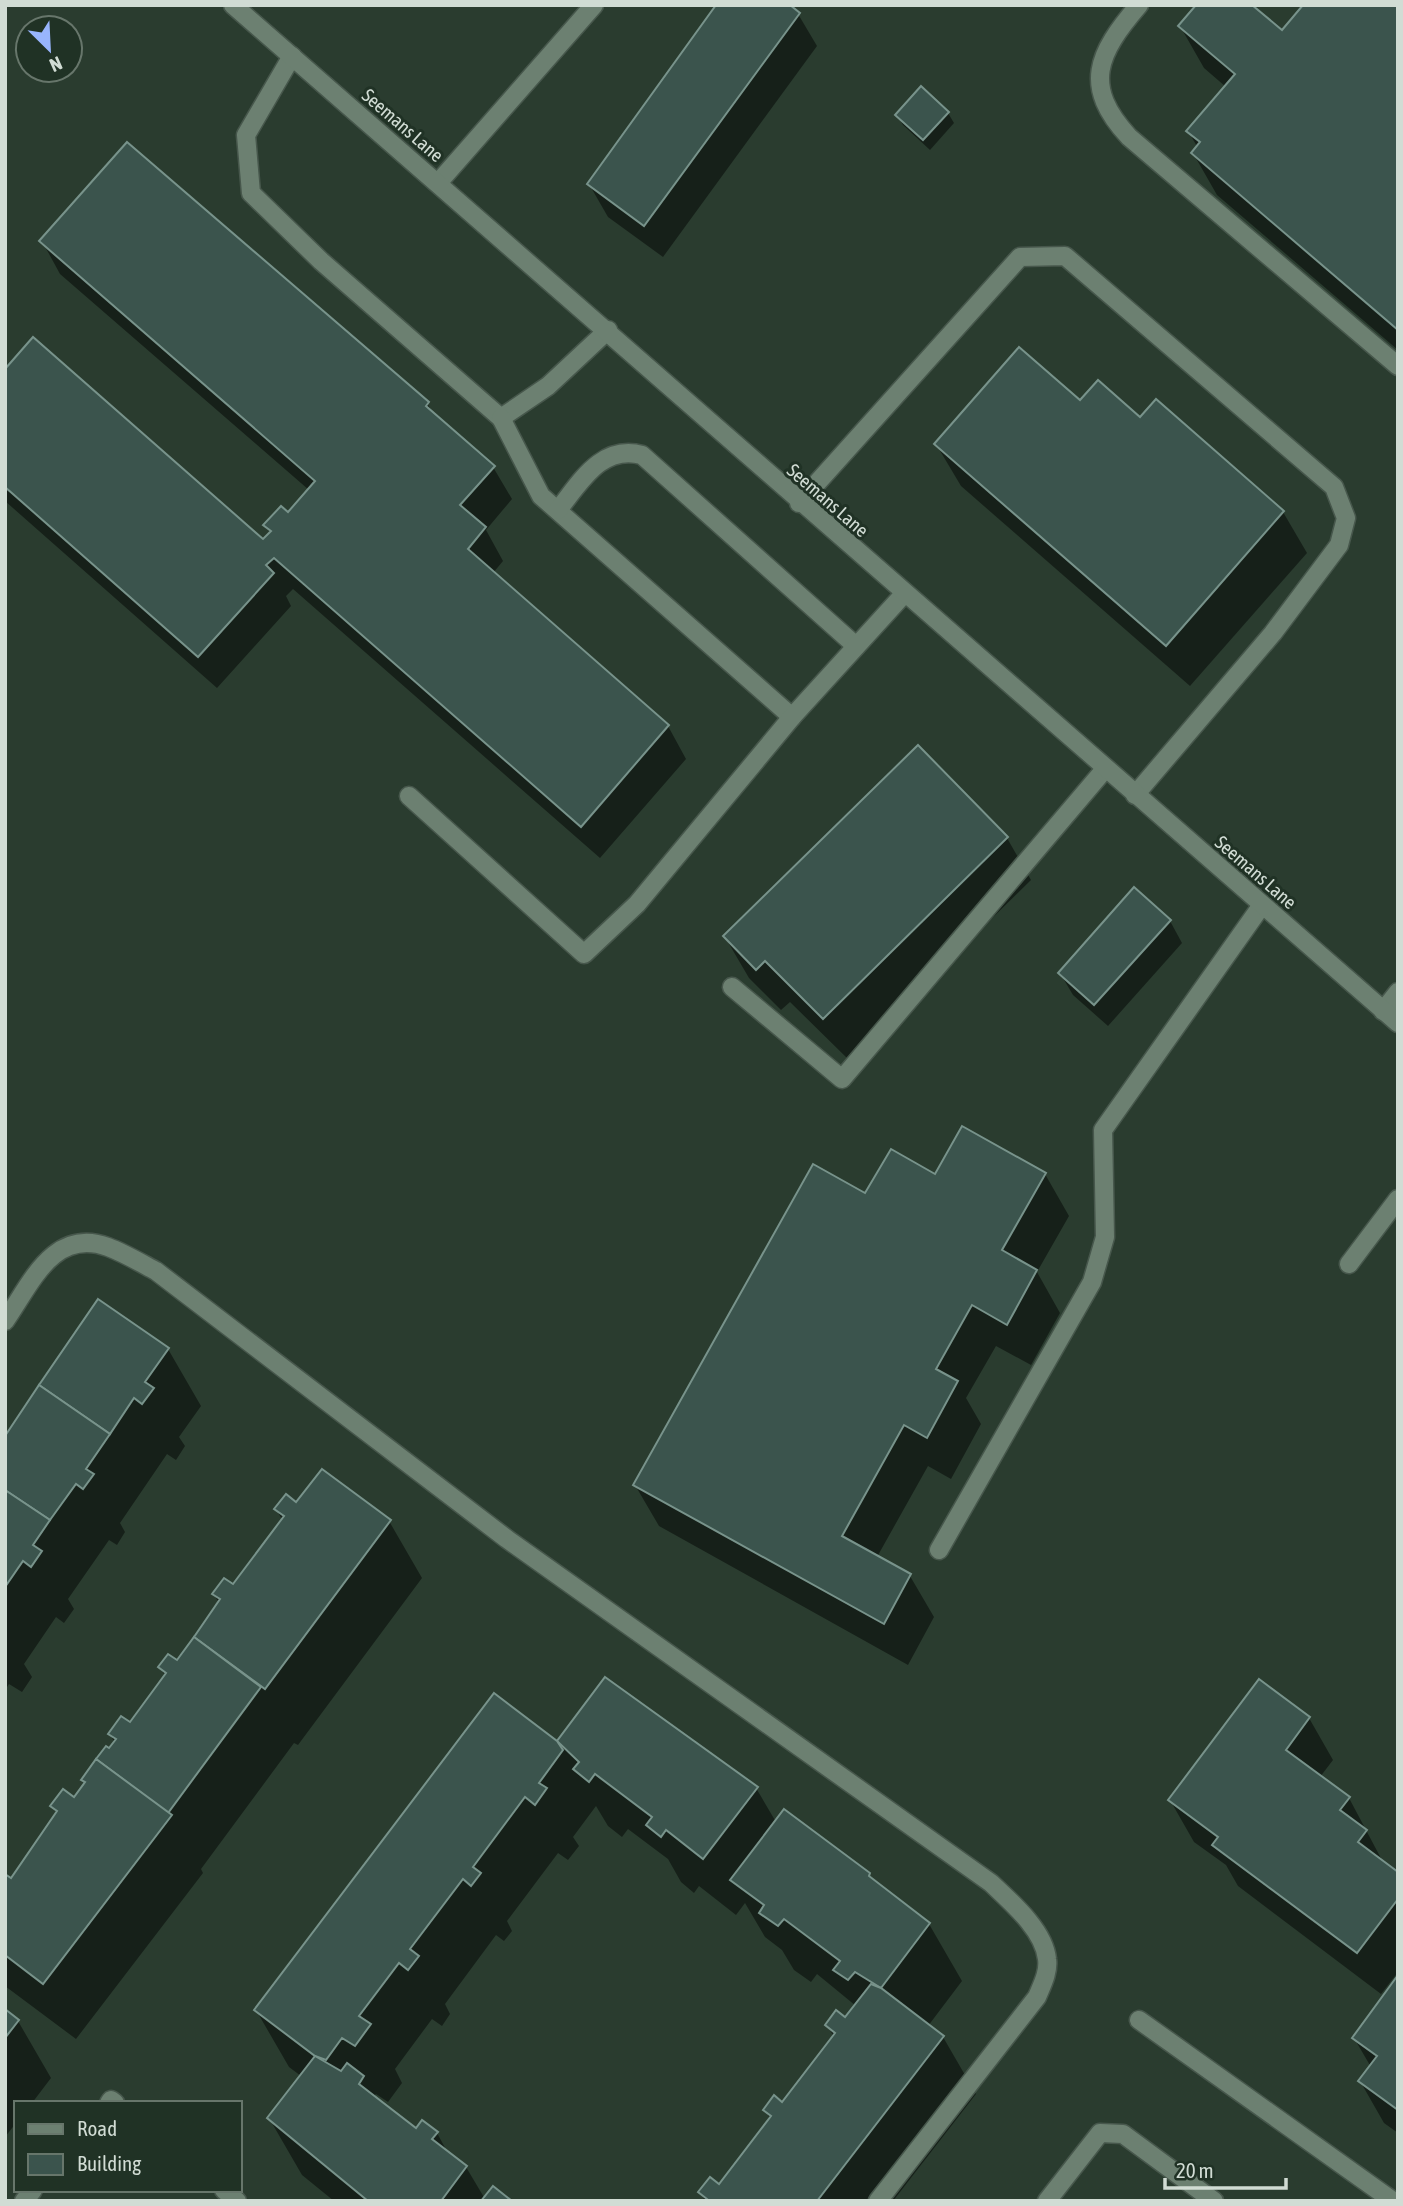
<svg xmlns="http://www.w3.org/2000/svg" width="1403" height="2206" font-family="'Asap Condensed',sans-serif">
  <rect width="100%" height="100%" fill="#2a3c2f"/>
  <g fill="#0007">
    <polygon points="1398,5 1398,350 1217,195 1193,153 1198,148 1188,131 1226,87 1204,68 1180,26 1282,33"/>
    <polygon points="798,14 817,46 663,257 608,217 589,184"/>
    <polygon points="948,113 954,123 930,150 903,125 897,115"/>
    <polygon points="42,241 427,403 435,417 493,467 512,499 486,530 503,561 493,573 668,726 686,759 600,858 293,589 286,596 291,606 217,688 5,501 5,372 264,541 271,534 266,525 288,515 309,490 60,274"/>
    <polygon points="1080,403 1140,420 1283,512 1307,553 1190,686 961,486 936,444"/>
    <polygon points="1007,838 1031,880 848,1059 790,1002 781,1010 749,978 725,937"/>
    <polygon points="1170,921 1182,943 1108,1026 1073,995 1060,973"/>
    <polygon points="1045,1174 1069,1216 1037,1272 1060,1313 1031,1365 996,1346 966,1398 981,1424 951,1479 928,1466 877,1557 910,1576 934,1617 908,1665 659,1526 635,1485 866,1195 936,1176"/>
    <polygon points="168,1349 201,1406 179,1437 185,1446 176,1460 167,1454 120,1523 125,1532 117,1545 109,1540 68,1599 74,1609 64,1623 56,1617 24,1664 32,1677 22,1692 9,1684 5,1690 5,1439"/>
    <polygon points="297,1505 389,1521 422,1578 298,1745 294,1743 201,1869 203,1873 76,2039 5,1986 5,1877 11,1881 57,1814 52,1806 75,1799 86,1784 83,1780 115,1743 110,1734 130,1725 166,1677 160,1668 177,1663 219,1603 214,1594 233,1587 283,1521 276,1509"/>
    <polygon points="606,1679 756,1788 776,1822 869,1874 874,1883 929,1924 962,1981 928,2026 943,2037 976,2094 893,2201 705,2201 700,2192 720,2186 771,2120 765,2110 783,2104 834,2037 827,2025 845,2020 856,2006 817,1974 811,1982 794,1970 782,1950 765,1937 745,1903 736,1915 699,1886 694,1893 681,1882 668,1859 628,1829 622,1837 608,1826 596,1806 573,1837 579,1846 568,1860 558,1853 507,1921 512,1931 504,1941 496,1935 445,2004 450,2014 442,2026 432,2019 395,2069 402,2083 388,2102 376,2094 374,2096 416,2130 437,2133 449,2155 466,2167 485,2199 509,2201 334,2201 302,2175 269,2118 301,2076 289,2067 256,2010 557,1743"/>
    <polygon points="1309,1718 1333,1760 1320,1777 1349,1798 1384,1864 1398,1875 1398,1972 1381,1994 1238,1886 1226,1865 1194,1842 1170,1800"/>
    <polygon points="1398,1978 1398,2133 1384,2123 1360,2081 1371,2067 1354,2038"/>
    <polygon points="5,2011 18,2021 51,2078 32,2103 16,2103 16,2123 5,2137"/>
  </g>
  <g fill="#3b544d" stroke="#78938b" stroke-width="2">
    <polygon points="716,5 790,5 800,13 644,226 587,184"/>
    <polygon points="1196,5 1252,5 1282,30 1303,5 1398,5 1398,330 1191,153 1200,142 1186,131 1235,74 1178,26"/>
    <polygon points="921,86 949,112 923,140 895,115"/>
    <polygon points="127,142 429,402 426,406 495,466 460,505 486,527 468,549 669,725 581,827 274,558 266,565 274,573 198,657 5,487 5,369 33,337 263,539 271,531 263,525 281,506 288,512 315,481 39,241"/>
    <polygon points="1019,347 1080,400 1098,380 1140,417 1156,399 1284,511 1166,646 934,444"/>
    <polygon points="918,745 1008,837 823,1019 765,961 756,970 723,936"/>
    <polygon points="1134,887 1171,920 1094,1005 1058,973"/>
    <polygon points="962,1126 1046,1173 1002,1250 1037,1270 1007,1325 972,1305 936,1369 958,1381 927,1438 904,1425 842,1536 911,1574 884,1624 633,1485 813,1164 865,1193 891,1149 935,1174"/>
    <polygon points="98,1299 169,1348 145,1382 154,1388 142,1404 134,1398 110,1434 39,1385"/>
    <polygon points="39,1385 110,1434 86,1469 94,1474 83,1489 76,1484 50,1520 5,1490 5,1436"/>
    <polygon points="322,1469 391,1520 265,1689 194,1637 220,1599 212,1594 224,1578 233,1584 284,1516 274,1509 286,1494 296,1502"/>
    <polygon points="5,1490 50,1520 33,1545 42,1551 31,1567 23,1561 5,1587"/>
    <polygon points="194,1637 261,1687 168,1813 96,1759 106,1746 109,1748 116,1739 108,1734 121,1716 130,1722 166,1673 158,1667 168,1654 177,1660"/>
    <polygon points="605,1677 758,1787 703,1859 666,1830 661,1837 646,1825 652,1817 595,1774 589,1782 573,1769 579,1762 557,1741"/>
    <polygon points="1259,1679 1310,1717 1286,1750 1350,1797 1340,1810 1367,1830 1358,1842 1398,1872 1398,1899 1357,1953 1212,1845 1218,1837 1168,1800"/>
    <polygon points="494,1693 557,1741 563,1750 539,1783 547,1788 535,1805 525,1797 473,1867 481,1873 471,1886 463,1879 410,1949 419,1956 408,1970 399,1963 359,2016 371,2024 355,2046 342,2038 326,2060 315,2056 254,2010"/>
    <polygon points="96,1759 172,1815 43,1984 5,1955 5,1874 11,1878 57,1811 50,1806 63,1789 74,1797 85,1782 81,1780"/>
    <polygon points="784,1809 870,1873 869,1876 930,1923 881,1988 855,1972 848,1980 833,1970 840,1961 784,1919 778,1926 759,1913 764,1905 730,1880"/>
    <polygon points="1398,1975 1398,2110 1358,2081 1377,2056 1352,2038"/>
    <polygon points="871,1984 881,1988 944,2036 817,2201 705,2201 707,2199 698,2192 710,2177 719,2184 771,2116 763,2110 774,2095 782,2102 835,2033 825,2025 836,2010 845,2017"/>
    <polygon points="5,2009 19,2020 5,2038"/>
    <polygon points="315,2056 341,2071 347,2063 364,2076 359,2084 416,2128 422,2120 438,2132 432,2139 467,2166 441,2201 368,2201 267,2118"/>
    <polygon points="493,2186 512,2201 481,2201"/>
  </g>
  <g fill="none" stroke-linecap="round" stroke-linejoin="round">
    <defs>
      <g id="service">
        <path d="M1139,5C1097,54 1082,86 1129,137L1398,366"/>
        <polyline points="292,56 246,135 251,193 321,261 501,418 548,386 608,330"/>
        <polyline points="438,183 594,5"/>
        <polyline points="501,418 541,496 792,717"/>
        <polyline points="799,503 1020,257 1065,256 1334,487 1346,518 1339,545 1273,633 1135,795"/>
        <path d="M558,510C580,483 601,444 642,455L856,646"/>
        <polyline points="409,796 584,954 637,904 792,717 904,594"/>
        <polyline points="732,987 842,1079 1105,769"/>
        <polyline points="1383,1011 1398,992"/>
        <polyline points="1349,1264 1398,1199"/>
        <path d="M5,1321C31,1284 53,1227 108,1247C124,1253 141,1263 156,1271L507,1539L991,1883C1011,1902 1044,1930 1047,1959C1049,1972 1042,1985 1037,1997L878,2201"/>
        <polyline points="939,1550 1092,1282 1105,1237 1103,1130 1262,905"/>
        <polyline points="1139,2020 1393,2201"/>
        <polyline points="1047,2201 1100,2133 1123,2134 1214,2201"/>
      </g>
      <g id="minor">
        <polyline points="233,5 1398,1023"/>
        <polyline points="109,2103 111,2100 115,2103"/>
        <polyline points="224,2190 237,2201"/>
        <polyline points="24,2201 33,2190"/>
      </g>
    </defs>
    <use href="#service" stroke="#47574c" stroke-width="21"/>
    <use href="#minor" stroke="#47574c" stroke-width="21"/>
    <use href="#service" stroke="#6c8071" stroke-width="18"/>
    <use href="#minor" stroke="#6c8071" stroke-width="18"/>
  </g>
  <g text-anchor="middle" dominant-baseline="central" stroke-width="6" stroke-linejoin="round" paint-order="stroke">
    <g font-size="19" fill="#d1dcd4" stroke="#203225">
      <text transform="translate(403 125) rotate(41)">Seemans Lane</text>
      <text transform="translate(828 500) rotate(41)">Seemans Lane</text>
      <text transform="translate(1256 872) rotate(41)">Seemans Lane</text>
    </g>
  </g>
  <rect width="1403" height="2206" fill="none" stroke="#d1dcd4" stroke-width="14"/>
  <rect x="14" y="2101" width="228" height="91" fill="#203225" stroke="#67766b" stroke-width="2"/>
  <rect x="28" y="2124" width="35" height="10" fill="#6c8071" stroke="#67766b" stroke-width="2"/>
  <text x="77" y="2136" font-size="21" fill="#d1dcd4">Road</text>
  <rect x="28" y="2154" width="35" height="21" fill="#3b544d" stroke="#67766b" stroke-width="2"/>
  <text x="77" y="2171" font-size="21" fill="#d1dcd4">Building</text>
  <g transform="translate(49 49) rotate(156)"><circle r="33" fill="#203225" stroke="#67766b" stroke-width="2"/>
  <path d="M0-5L12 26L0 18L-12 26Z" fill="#98b5fd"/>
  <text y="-10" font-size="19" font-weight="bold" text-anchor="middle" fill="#d1dcd4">N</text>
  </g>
  <path d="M1165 2178v10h121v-10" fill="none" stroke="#d1dcd4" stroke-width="3.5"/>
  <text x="1176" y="2178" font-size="21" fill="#d1dcd4" stroke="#203225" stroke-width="5" paint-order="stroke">20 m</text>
</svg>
